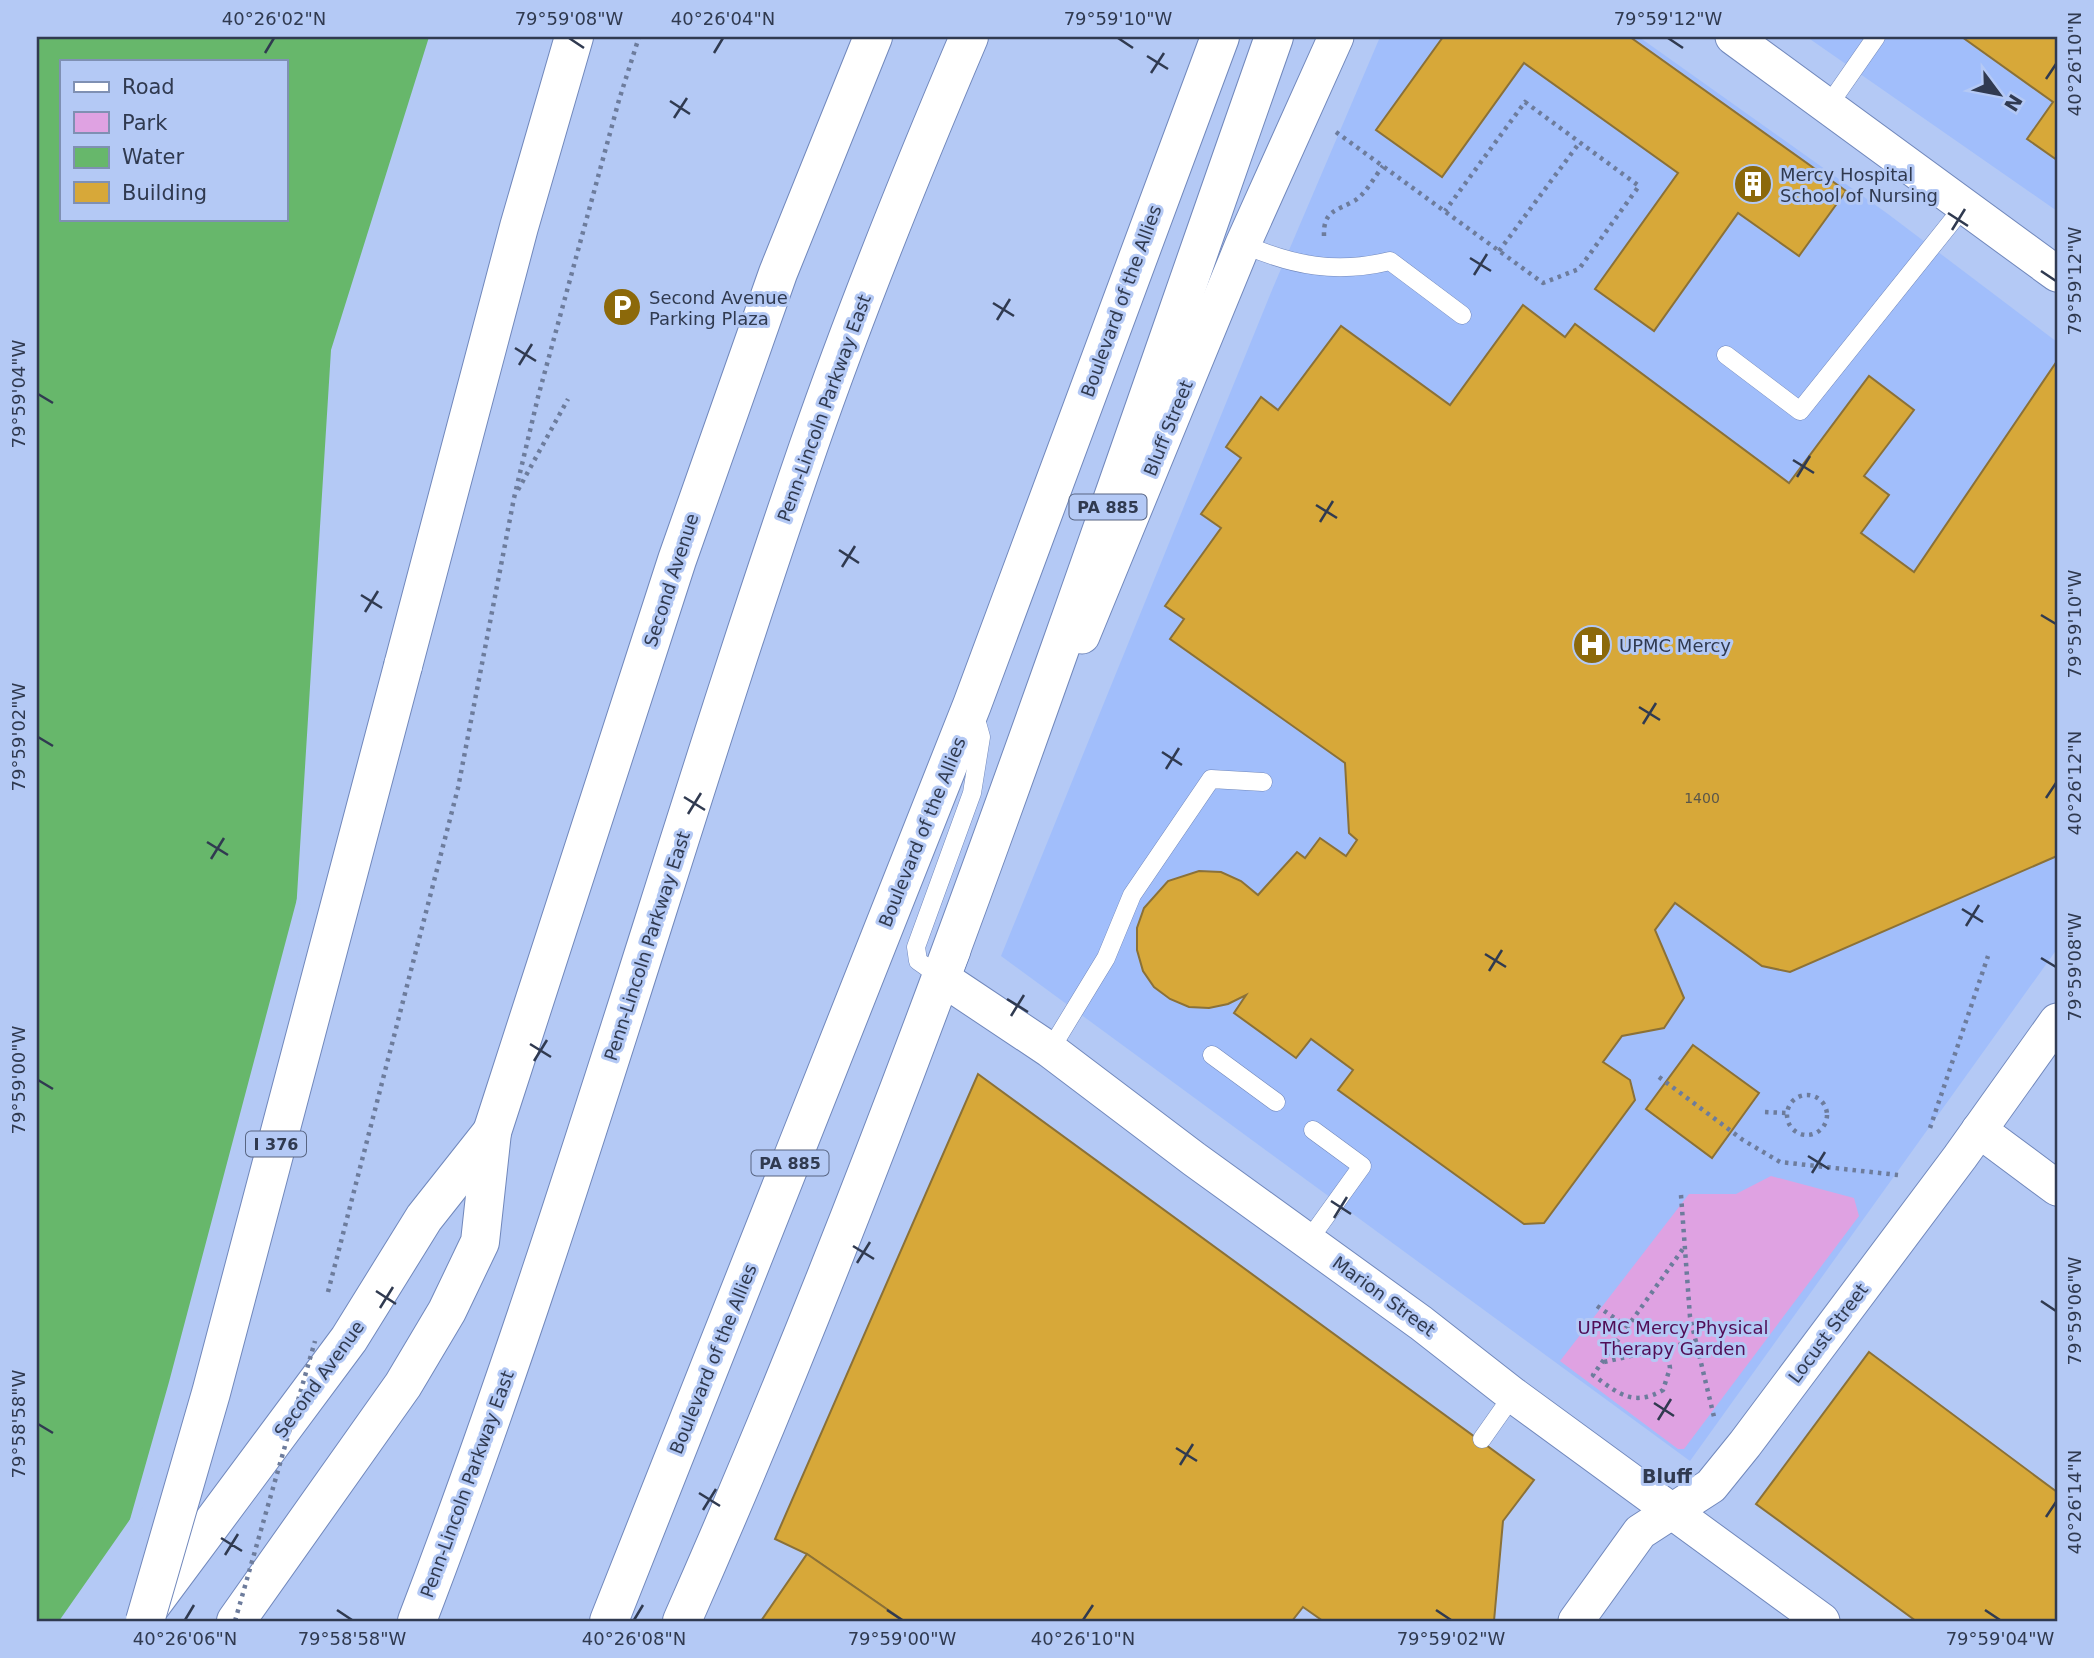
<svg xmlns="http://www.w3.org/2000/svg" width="2094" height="1658" font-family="'DejaVu Sans',sans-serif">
  <rect width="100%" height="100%" fill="#b4c9f5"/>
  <g fill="#a1befb">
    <polygon points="1380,37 1639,37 1888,214 2057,342 2057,949 1690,1461 1001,956 1272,290"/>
    <polygon points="1807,37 2057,37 2057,212 2057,211"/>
  </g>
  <polygon fill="#dfa2e2" points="1771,1176 1854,1198 1859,1216 1684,1449 1678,1449 1560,1361 1689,1194 1736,1194"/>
  <path fill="#67b76b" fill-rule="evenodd" d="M37,37H429L331,350L281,1152L182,1445L59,1621H37ZM61,61H285V219H61Z"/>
  <polygon fill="#b4c9f5" points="302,880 285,1153 185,1446 127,1530 169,1382"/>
  <g fill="#d7a839" stroke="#8b7137" stroke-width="2">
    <polygon points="1443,37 1630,37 1846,191 1799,256 1738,213 1654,331 1595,289 1678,173 1524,63 1442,177 1376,130"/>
    <polygon points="1962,37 2057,37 2057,160 2027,139 2053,102"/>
    <polygon points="1523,305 1565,337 1575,324 1789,483 1869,376 1914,410 1864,476 1889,495 1861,533 1914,572 2057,361 2057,856 1790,972 1762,966 1675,903 1655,930 1684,998 1664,1028 1622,1036 1603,1062 1630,1080 1635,1100 1544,1223 1524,1224 1338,1090 1353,1070 1311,1039 1296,1058 1234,1013 1246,995 1228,1004 1209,1008 1189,1007 1170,999 1154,987 1143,971 1137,950 1137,928 1144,908 1168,881 1199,871 1221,872 1241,881 1258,895 1297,852 1305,858 1320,838 1346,856 1357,840 1349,833 1345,763 1170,639 1184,619 1165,606 1221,528 1201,514 1241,458 1226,447 1261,397 1278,410 1341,326 1450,405"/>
    <polygon points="1693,1045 1759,1093 1712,1158 1646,1109"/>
    <polygon points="978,1074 1534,1480 1503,1521 1494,1621 1323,1621 1303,1607 1292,1621 904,1621 807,1554 775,1539"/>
    <polygon points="1869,1352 2057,1492 2057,1621 1916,1621 1756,1504"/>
    <polygon points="807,1554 904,1621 761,1621"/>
  </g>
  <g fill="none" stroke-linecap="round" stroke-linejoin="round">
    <defs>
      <g id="lane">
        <polyline points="1828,106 1876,37"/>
        <path d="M1243,244C1293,266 1337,274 1390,261L1462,315"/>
        <polyline points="1726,355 1800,411 1965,205"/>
        <polyline points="942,978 918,961 916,947 972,793 981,737 974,712"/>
        <polyline points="1050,1050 1106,958 1132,895 1211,779 1263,782"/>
        <polyline points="1212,1055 1276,1102"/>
        <polyline points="1308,1241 1362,1166 1313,1130"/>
        <polyline points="1482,1439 1513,1395"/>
      </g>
      <g id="street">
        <polyline points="1733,37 2057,274"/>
        <polyline points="1082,636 1243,244 1336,37"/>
        <polyline points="953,950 942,978 1050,1050 1194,1159 1421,1323 1513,1395 1822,1621"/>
        <polyline points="1979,1130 2057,1188"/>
        <polyline points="1576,1621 1640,1532 1711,1486 1745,1444 1960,1157 2057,1021"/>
      </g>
      <g id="secondary">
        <polyline points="152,1604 349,1339 424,1218 492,1132"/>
        <polyline points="236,1621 403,1385 447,1311 480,1242 492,1132 677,560 778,273 873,37"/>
      </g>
      <g id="highway">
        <polyline points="403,666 519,227 574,37"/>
        <path d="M417,1621C565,1235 674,836 809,445C857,307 912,171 969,37"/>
        <polyline points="609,1621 972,705 1220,37"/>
        <path d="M682,1621C910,1105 1087,568 1274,37"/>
      </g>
    </defs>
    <use href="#lane" stroke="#7188bc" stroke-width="19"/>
    <use href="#street" stroke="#7188bc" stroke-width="37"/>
    <use href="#secondary" stroke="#7188bc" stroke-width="40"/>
    <use href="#highway" stroke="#7188bc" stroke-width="40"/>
    <g stroke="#6d7c9c" stroke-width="4.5" stroke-dasharray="3.5 5" stroke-linecap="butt">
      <polyline points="1336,132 1543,283 1579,269 1639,186 1525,102 1445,211"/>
      <path d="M1324,236C1323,210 1337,211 1354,201C1365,195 1375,176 1383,166"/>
      <polyline points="1499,251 1580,142"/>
      <polyline points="518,490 568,399"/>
      <polyline points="1659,1077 1743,1140 1780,1162 1898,1175"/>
      <circle cx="1807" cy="1115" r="20"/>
      <polyline points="1765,1112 1786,1113"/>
      <polyline points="1930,1128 1988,956"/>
      <polyline points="1681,1195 1690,1317 1715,1421"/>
      <polyline points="328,1292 458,788 514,498 538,397 619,100 639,37"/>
      <polyline points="1597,1306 1628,1327"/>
      <path d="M1667,1348L1670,1368L1663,1390C1633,1407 1619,1394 1593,1375L1685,1246"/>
      <polyline points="1604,1362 1696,1341"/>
    </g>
    <use href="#lane" stroke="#fff" stroke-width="18"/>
    <use href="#street" stroke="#fff" stroke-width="35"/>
    <use href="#secondary" stroke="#fff" stroke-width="38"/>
    <use href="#highway" stroke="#fff" stroke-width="38"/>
    <defs>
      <polyline id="highway-bridge" points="145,1621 211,1393 403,666"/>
    </defs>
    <use href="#highway-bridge" stroke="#7188bc" stroke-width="40" stroke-linecap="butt"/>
    <polyline stroke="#6d7c9c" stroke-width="4.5" stroke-dasharray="3.5 5" stroke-linecap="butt" points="235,1621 315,1341"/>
    <use href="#highway-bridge" stroke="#fff" stroke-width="38"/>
  </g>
  <path fill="none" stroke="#303a50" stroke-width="2.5" d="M569,38L584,48M1118,38L1133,48M1668,38L1683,48M265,53L274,38M714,53L723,38M1147,56L1168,69M1151,73L1164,53M2046,79L2056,64M670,101L690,114M674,118L687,98M1948,213L1968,226M1952,230L1965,209M1470,258L1491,271M2041,271L2056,281M1474,275L1487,254M993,303L1014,316M997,320L1010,299M515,348L536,361M519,365L532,344M38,394L53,403M1793,460L1814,473M1797,477L1810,456M1316,505L1337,518M1320,522L1333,501M839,550L859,563M842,567L855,546M361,595L382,608M365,612L378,591M2041,615L2056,624M1639,707L1660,720M1643,724L1656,703M38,737L53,746M1162,752L1182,765M1166,769L1179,748M684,797L705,810M2046,798L2056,783M688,814L701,793M207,842L228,855M211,859L224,838M1962,909L1983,922M1966,926L1979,905M1485,954L1506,967M2041,958L2056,967M1489,971L1502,950M1007,999L1028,1012M1011,1016L1024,995M530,1044L551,1057M534,1061L547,1040M38,1080L53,1089M1808,1156L1829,1169M1812,1173L1825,1152M1331,1201L1351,1214M1334,1218L1347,1197M853,1246L874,1259M857,1263L870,1242M376,1291L396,1304M2041,1301L2056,1311M380,1308L393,1287M1654,1403L1674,1416M1658,1420L1671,1399M38,1424L53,1433M1176,1448L1197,1461M1180,1465L1193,1444M699,1493L720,1506M703,1510L716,1489M2046,1517L2056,1502M221,1538L242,1551M225,1555L238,1534M337,1610L352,1620M887,1610L902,1620M1436,1610L1451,1620M1985,1610L2000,1620M185,1620L194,1605M634,1620L643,1605M1083,1620L1093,1605"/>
  <defs>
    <symbol id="building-disc" viewBox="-11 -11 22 22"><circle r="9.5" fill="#8c690a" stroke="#b4c9f5"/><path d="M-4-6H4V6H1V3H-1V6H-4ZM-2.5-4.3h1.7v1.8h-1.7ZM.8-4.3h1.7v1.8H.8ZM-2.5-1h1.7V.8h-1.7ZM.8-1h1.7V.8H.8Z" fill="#fff"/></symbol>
    <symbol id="parking-disc" viewBox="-11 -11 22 22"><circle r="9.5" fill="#8c690a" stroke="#b4c9f5"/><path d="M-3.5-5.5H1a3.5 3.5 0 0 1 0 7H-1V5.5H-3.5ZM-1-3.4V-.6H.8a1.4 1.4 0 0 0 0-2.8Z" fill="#fff"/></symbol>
    <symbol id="hospital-disc" viewBox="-11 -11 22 22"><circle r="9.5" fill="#8c690a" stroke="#b4c9f5"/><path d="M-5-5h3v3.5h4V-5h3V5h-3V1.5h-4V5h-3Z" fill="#fff"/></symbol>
  </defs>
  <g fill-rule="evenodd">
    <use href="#building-disc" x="1731" y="162" width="44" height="44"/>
    <use href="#parking-disc" x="600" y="285" width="44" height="44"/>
    <use href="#hospital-disc" x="1570" y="623" width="44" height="44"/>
  </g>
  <g text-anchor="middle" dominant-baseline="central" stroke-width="6" stroke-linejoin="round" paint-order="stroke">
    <g font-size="14" fill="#5a564a">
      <text x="1702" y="798">1400</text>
    </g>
    <g fill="#b4c9f5" stroke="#586582" stroke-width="2">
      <rect x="1069.5" y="494.5" width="77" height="25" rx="5"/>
      <rect x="246" y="1131.5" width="60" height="25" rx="5"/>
      <rect x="751.5" y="1150.5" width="77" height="25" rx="5"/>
    </g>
    <g font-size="16" font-weight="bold" fill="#303a50">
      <text x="1108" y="507">PA 885</text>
      <text x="276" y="1144">I 376</text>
      <text x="790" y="1163">PA 885</text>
    </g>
    <g font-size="18" fill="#303a50" stroke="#b4c9f5" text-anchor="start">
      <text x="1780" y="174">Mercy Hospital<tspan x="1780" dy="21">School of Nursing</tspan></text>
      <text x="649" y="297">Second Avenue<tspan x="649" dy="21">Parking Plaza</tspan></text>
      <text x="1619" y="645">UPMC Mercy</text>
    </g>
    <g font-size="18" fill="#303a50" stroke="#b4c9f5">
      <text transform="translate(1121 301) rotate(-70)">Boulevard of the Allies</text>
      <text transform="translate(824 408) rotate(-70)">Penn-Lincoln Parkway East</text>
      <text transform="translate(1168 428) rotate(-68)">Bluff Street</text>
      <text transform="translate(671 580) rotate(-72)">Second Avenue</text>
      <text transform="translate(922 832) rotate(-68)">Boulevard of the Allies</text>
      <text transform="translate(647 946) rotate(-72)">Penn-Lincoln Parkway East</text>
      <text transform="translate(1384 1296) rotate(36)">Marion Street</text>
      <text transform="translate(1828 1333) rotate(-53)">Locust Street</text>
      <text transform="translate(713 1359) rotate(-68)">Boulevard of the Allies</text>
      <text transform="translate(319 1379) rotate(-54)">Second Avenue</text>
      <text transform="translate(467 1484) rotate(-70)">Penn-Lincoln Parkway East</text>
    </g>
    <g font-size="18" fill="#510d56" stroke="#b4c9f5">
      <text x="1673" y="1327">UPMC Mercy Physical<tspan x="1673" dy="21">Therapy Garden</tspan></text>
    </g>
    <g font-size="19" font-weight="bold" fill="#303a50" stroke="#b4c9f5">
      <text x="1667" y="1476">Bluff</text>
    </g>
  </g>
  <rect width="2094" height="1658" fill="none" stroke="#b4c9f5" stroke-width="77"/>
  <rect x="60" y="60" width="228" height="161" fill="#b4c9f5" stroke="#7f90b3" stroke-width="2"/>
  <rect x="74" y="82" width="35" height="10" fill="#ffffff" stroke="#7f90b3" stroke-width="2"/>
  <text x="122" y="94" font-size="21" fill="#303a50">Road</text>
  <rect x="74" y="112" width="35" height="21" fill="#dfa2e2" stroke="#7f90b3" stroke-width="2"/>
  <text x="122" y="130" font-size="21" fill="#303a50">Park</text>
  <rect x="74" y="147" width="35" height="21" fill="#67b76b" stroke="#7f90b3" stroke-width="2"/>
  <text x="122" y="164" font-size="21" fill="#303a50">Water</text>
  <rect x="74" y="182" width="35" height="21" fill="#d7a839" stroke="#7f90b3" stroke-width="2"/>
  <text x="122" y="200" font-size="21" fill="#303a50">Building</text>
  <g transform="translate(1999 94) rotate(122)" stroke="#b4c9f5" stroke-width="5" paint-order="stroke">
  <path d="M0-5L12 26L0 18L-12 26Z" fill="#303a50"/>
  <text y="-10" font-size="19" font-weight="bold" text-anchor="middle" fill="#303a50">N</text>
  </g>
  <rect x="38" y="38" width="2018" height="1582" fill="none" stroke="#303a50" stroke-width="2.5"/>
  <g font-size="18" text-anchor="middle" fill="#303a50">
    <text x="274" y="25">40°26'02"N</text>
    <text x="569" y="25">79°59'08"W</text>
    <text x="723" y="25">40°26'04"N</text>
    <text x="1118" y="25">79°59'10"W</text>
    <text x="1668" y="25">79°59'12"W</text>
    <text transform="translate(2075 64) rotate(-90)" y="6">40°26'10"N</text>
    <text transform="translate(2075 281) rotate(-90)" y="6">79°59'12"W</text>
    <text transform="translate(19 394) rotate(-90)" y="6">79°59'04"W</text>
    <text transform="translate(2075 624) rotate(-90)" y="6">79°59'10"W</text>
    <text transform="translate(19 737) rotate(-90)" y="6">79°59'02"W</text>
    <text transform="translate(2075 783) rotate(-90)" y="6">40°26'12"N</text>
    <text transform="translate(2075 967) rotate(-90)" y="6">79°59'08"W</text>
    <text transform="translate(19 1080) rotate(-90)" y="6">79°59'00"W</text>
    <text transform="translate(2075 1311) rotate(-90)" y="6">79°59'06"W</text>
    <text transform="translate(19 1424) rotate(-90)" y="6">79°58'58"W</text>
    <text transform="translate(2075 1502) rotate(-90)" y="6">40°26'14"N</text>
    <text x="185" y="1645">40°26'06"N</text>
    <text x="352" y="1645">79°58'58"W</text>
    <text x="634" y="1645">40°26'08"N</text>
    <text x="902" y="1645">79°59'00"W</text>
    <text x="1083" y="1645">40°26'10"N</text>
    <text x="1451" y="1645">79°59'02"W</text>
    <text x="2000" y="1645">79°59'04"W</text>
  </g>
</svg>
